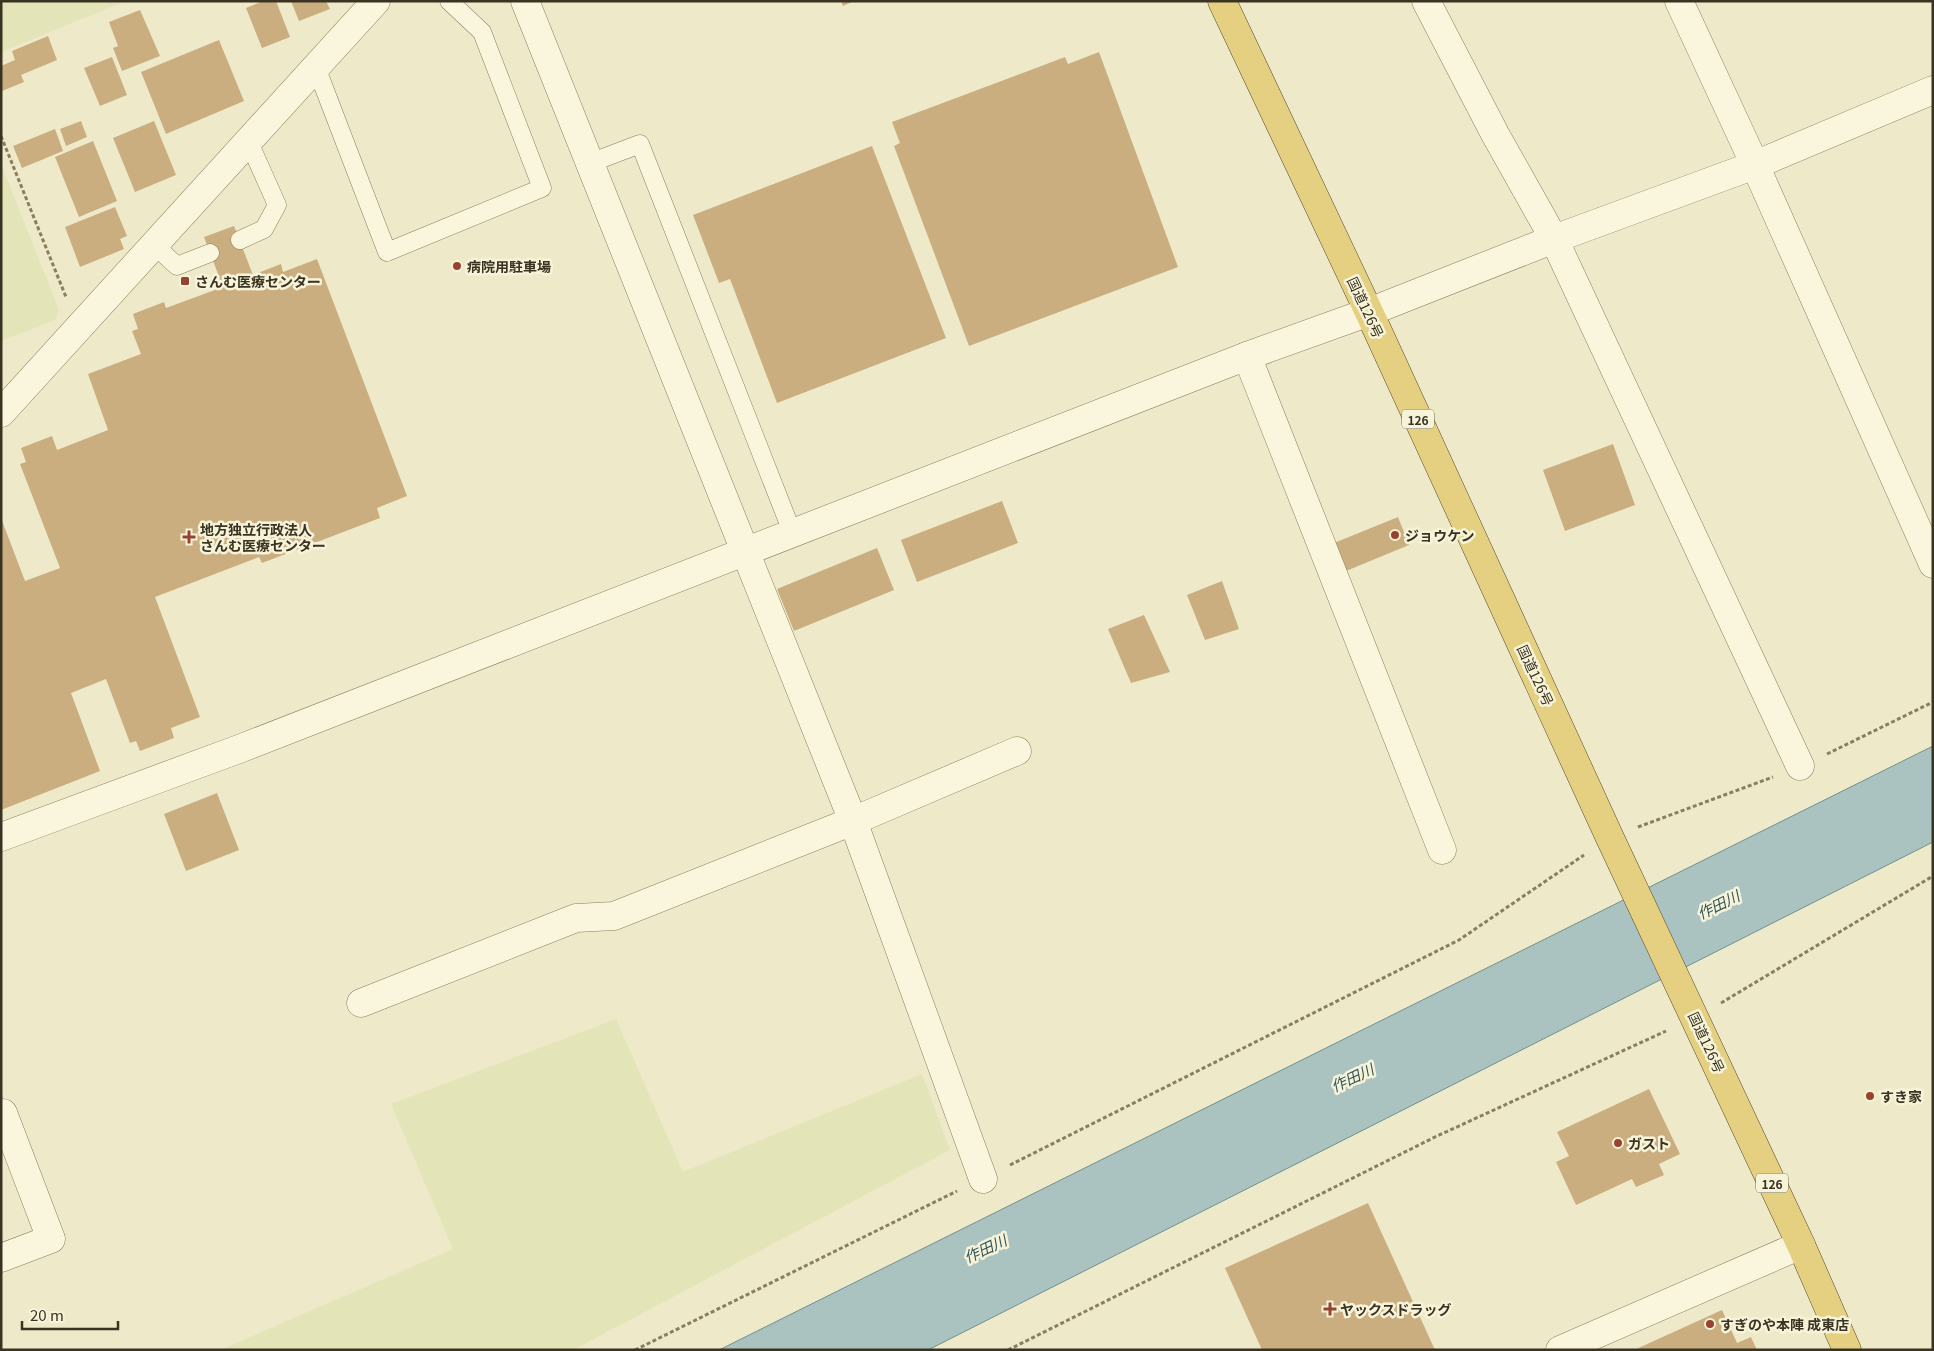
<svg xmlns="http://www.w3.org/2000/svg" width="1934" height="1351" font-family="Georgia,'Noto Sans JP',serif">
  <rect width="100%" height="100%" fill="#eeeac9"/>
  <g fill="#e3e4b7">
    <polygon points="1,1 126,1 1,52"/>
    <polygon points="1,164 59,310 55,320 1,341"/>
    <polygon points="616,1019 683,1172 922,1074 950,1150 573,1350 220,1350 453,1249 391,1104"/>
  </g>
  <polygon fill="#aac3c0" stroke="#70918f" points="1933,746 1933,842 928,1350 719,1350"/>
  <g fill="#cbae80">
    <polygon points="263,1 276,1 290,37 262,48 246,8"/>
    <polygon points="291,1 326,1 330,9 299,21"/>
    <polygon points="841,1 854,1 843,6"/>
    <polygon points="140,10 160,56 122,71 113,48 118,46 109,22"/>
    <polygon points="48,36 57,60 21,75 24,82 2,91 1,66 15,60 12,51"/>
    <polygon points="219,40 244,101 166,134 141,72"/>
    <polygon points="1099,52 1178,267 969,346 894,146 900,143 892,122 1065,57 1068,64"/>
    <polygon points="112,57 127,95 100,106 84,68"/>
    <polygon points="81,121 87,137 66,146 60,129"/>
    <polygon points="154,121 176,175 135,192 113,138"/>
    <polygon points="55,129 63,151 22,168 13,146"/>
    <polygon points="93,141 117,201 79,217 55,157"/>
    <polygon points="872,146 946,338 777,403 730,279 719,283 693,215"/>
    <polygon points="115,207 127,236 120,239 124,249 80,267 65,227"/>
    <polygon points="234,226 253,275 281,264 283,272 317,259 407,496 377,508 380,518 262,563 259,557 155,597 200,717 171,728 174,738 140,751 136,741 130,743 106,679 71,693 100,771 1,810 1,518 25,581 60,568 20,464 26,462 21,448 52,436 57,450 108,430 88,374 141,354 132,331 138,329 133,314 164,302 166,308 223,287 204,237"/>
    <polygon points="1613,444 1635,505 1565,531 1543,470"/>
    <polygon points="1002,501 1018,543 917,582 901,540"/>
    <polygon points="1398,517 1409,545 1346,571 1334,543"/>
    <polygon points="877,548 894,590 794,631 777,589"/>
    <polygon points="1222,581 1239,629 1205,640 1187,595"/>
    <polygon points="1144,615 1170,672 1131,683 1108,629"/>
    <polygon points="217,793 239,850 186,871 164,814"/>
    <polygon points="1649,1089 1680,1154 1659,1164 1664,1175 1636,1187 1632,1179 1576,1205 1556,1162 1569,1156 1557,1132"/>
    <polygon points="1368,1203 1435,1350 1262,1350 1225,1268"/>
    <polygon points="1722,1310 1737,1343 1751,1337 1757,1350 1634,1350"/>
  </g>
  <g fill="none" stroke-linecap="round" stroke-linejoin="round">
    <defs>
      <g id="service">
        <polyline points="316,67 387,252 542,188 482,32 449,1"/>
        <polyline points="590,163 640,144 792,532"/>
        <polyline points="240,240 264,229 277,205 248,140"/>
        <polyline points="154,245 177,266 210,253"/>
      </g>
      <g id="minor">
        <polyline points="525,1 853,821 983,1179"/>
        <polyline points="1426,1 1495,134 1554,239 1800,766"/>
        <polyline points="1679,1 1755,165 1933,564"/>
        <polyline points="1247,356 1442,850"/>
        <polyline points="1,837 239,749 1247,356 1369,312 1554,239 1755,165 1933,90"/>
        <polyline points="361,1003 576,918 614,916 853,821 1017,751"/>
        <polyline points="1,1113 3,1113 51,1239 1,1258"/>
        <polyline points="1560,1350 1801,1245"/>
      </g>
      <polyline id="tertiary" points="1,413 376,1"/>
      <polyline id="trunk" points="1222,1 1369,312 1610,838 1801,1245 1847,1350"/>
    </defs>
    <use href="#service" stroke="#8b7e5e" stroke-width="19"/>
    <use href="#minor" stroke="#8b7e5e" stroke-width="29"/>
    <use href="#tertiary" stroke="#8b7e5e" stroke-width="29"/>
    <use href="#trunk" stroke="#594b32" stroke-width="29"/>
    <g stroke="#8b7e5e" stroke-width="3" stroke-dasharray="4 2.5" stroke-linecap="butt">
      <polyline points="1,136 66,297"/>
      <polyline points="1827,754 1933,702"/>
      <polyline points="1638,827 1773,777"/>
      <polyline points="1721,1003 1933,876"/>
      <polyline points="1010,1165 1459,940 1584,855"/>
      <polyline points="635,1350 957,1191"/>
      <polyline points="1008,1350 1435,1137 1666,1031"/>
    </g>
    <use href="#service" stroke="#f9f6dd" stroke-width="18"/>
    <use href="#minor" stroke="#f9f6dd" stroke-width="28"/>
    <use href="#tertiary" stroke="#f9f6dd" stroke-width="28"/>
    <use href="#trunk" stroke="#e4d080" stroke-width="28"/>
  </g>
  <g fill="#99422f" stroke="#f6f3d9" stroke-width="2">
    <circle cx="457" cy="266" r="5"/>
    <rect x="180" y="276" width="10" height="10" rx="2.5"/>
    <circle cx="1395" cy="535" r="5"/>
    <path d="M186.5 529.5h5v5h5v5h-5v5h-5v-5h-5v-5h5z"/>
    <circle cx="1870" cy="1096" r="5"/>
    <circle cx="1618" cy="1143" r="5"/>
    <path d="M1327.5 1301.5h5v5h5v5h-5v5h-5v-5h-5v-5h5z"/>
    <circle cx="1710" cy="1324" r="5"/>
  </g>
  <g text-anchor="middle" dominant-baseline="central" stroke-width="5" stroke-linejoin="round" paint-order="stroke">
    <g fill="#f6f3d9" stroke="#736d58" stroke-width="1">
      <rect x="1402" y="409.5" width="32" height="19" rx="4"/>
      <rect x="1756" y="1173.5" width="32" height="19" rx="4"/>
    </g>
    <g font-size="12" font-weight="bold" fill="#3b3321">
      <text x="1418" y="419">126</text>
      <text x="1772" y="1183">126</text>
    </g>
    <g font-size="14" font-weight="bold" fill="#3b3321" stroke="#f6f3d9" text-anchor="start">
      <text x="467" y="266">病院用駐車場</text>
      <text x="195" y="281">さんむ医療センター</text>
      <text x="200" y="529">地方独立行政法人<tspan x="200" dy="16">さんむ医療センター</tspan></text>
      <text x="1405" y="535">ジョウケン</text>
      <text x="1880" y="1096">すき家</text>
      <text x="1628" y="1143">ガスト</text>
      <text x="1340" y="1309">ヤックスドラッグ</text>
      <text x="1720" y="1324">すぎのや本陣 成東店</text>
    </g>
    <g font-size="14" fill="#3b3321" stroke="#f6f3d9">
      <text transform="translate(1366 307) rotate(65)">国道126号</text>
      <text transform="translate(1536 675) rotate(65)">国道126号</text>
      <text transform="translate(1707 1042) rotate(65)">国道126号</text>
    </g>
    <g font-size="15" font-style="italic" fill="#31555b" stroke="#f6f3d9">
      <text transform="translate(1718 904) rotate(-26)">作田川</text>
      <text transform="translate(1352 1077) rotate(-25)">作田川</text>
      <text transform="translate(985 1248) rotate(-25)">作田川</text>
    </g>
  </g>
  <rect width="1934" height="1351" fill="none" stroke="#3b3321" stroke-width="5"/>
  <path d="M22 1321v8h96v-8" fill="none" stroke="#3b3321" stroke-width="2.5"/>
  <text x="30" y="1321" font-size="15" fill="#3b3321" stroke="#f6f3d9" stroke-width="4" paint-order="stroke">20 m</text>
</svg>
